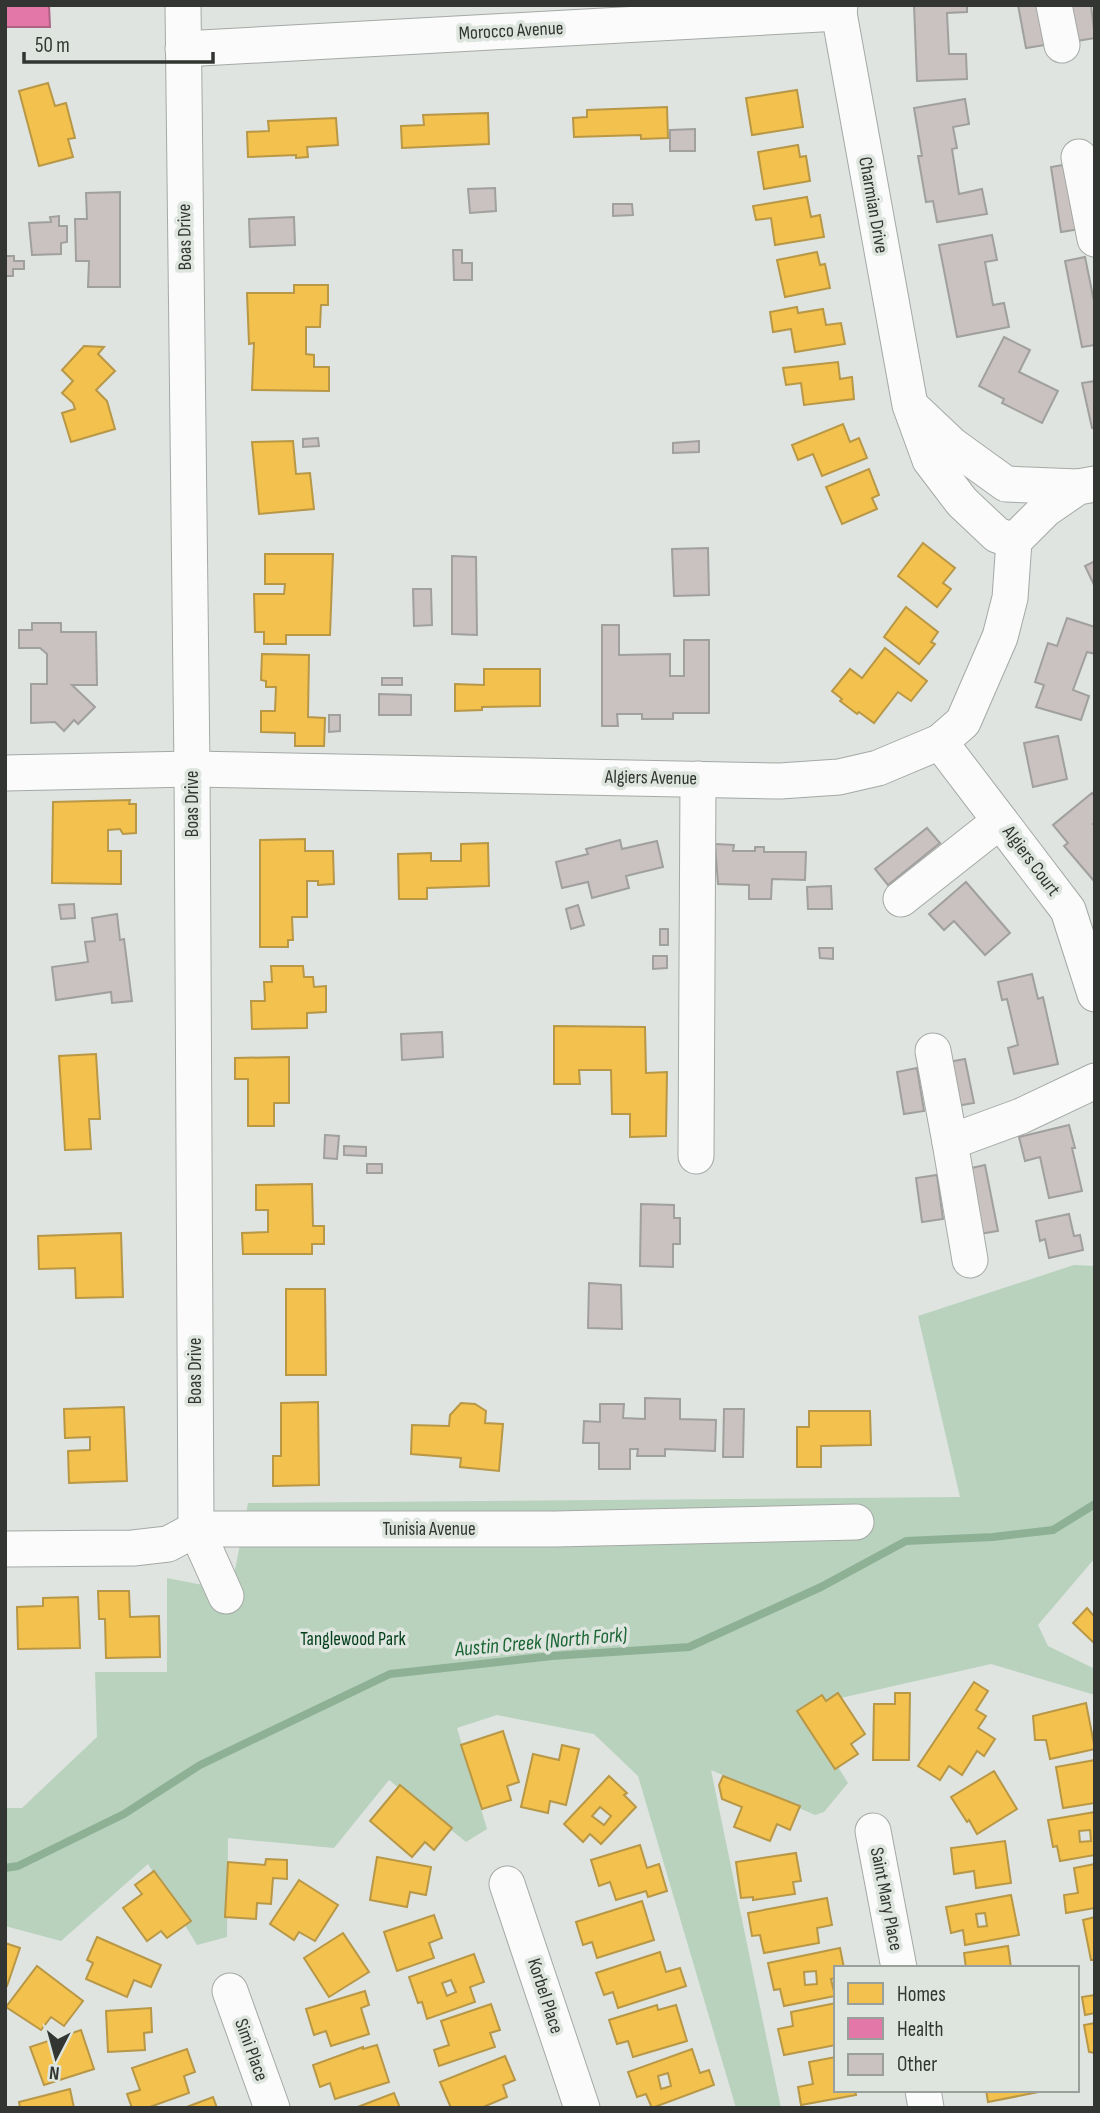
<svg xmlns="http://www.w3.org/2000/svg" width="1100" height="2113" font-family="'Sofia Sans Condensed',sans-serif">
  <rect width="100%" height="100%" fill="#dfe4e0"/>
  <polygon fill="#b9d2be" points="1074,1265 1095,1266 1095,1558 1038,1625 1048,1646 1095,1669 1095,1695 991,1664 801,1707 848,1783 824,1812 815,1815 711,1770 781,2108 736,2108 638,1776 594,1734 497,1715 457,1728 487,1829 466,1842 389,1780 334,1848 228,1838 227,1937 197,1945 148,1864 61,1941 5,1926 5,1808 22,1808 97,1737 95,1672 167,1672 167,1578 203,1585 235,1570 248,1503 960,1497 918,1316"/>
  <g fill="#f2c14e" stroke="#b89746" stroke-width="2" fill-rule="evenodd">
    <polygon points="48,83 55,106 66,103 75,138 68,139 73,157 39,166 19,91"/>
    <polygon points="797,90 803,127 752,135 746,98"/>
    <polygon points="667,107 668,138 641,139 641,135 574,137 573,118 587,117 587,110"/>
    <polygon points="488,113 489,144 402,148 401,126 424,125 423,115"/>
    <polygon points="336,118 338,145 307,147 308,157 296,158 296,155 248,157 247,132 269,131 268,121"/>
    <polygon points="798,145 800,157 806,156 810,181 764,189 758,152"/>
    <polygon points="807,197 811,217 820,215 824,237 775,245 771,218 756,220 753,206"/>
    <polygon points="817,252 820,265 825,264 830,288 785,297 777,260"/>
    <polygon points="294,285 328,285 328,305 321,305 320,327 306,327 306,354 314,355 314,367 329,367 329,391 252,390 254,343 249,344 247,293 294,293"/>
    <polygon points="797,307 798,313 823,309 826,325 841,323 845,344 795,352 791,329 773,332 770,312"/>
    <polygon points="84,346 104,347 98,354 115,371 96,390 107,401 115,429 71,442 62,413 75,409 73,403 62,393 73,381 62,370"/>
    <polygon points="838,362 840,379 852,377 854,399 804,405 801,383 786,385 783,368"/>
    <polygon points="843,424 850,442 859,438 867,458 822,476 813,454 798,460 792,445"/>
    <polygon points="293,441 296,474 310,473 314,509 259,514 252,442"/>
    <polygon points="869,469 879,495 872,498 877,509 842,524 826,487"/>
    <polygon points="923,543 955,568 943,583 951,589 937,607 898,576"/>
    <polygon points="265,554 333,554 330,635 286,635 286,644 264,644 264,632 255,632 254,594 284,594 285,584 265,584"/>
    <polygon points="906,607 938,632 931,642 935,644 919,664 884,637"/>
    <polygon points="885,648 927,681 911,701 898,692 874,723 859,712 857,714 840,701 842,699 832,691 850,669 862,678"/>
    <polygon points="262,654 309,655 308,717 325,718 324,746 295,746 295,733 261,732 261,711 275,711 276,687 266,687 266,681 261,680"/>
    <polygon points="484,669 540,669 540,706 482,707 482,710 455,711 455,684 484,685"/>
    <polygon points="130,800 129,804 136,804 136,833 123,834 120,829 108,830 108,851 121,851 121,884 52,883 53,802"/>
    <polygon points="305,839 305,851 333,851 334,884 318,885 318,881 307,881 307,917 292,917 293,940 288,940 288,947 260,947 260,840"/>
    <polygon points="488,843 489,886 427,888 427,899 399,899 398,854 431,853 431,861 461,861 461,844"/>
    <polygon points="271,966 303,966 304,977 313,977 314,987 326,986 326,1012 307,1013 307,1028 252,1029 251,1001 265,1001 264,982 272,982"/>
    <polygon points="554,1026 645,1027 646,1073 667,1072 666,1136 630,1137 630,1114 612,1114 611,1070 579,1070 580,1084 554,1084"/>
    <polygon points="96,1054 100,1119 89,1119 91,1149 65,1150 59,1056"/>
    <polygon points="289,1057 289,1103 274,1103 274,1126 248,1126 248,1079 235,1079 235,1058"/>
    <polygon points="312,1184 313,1226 324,1226 324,1244 312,1244 312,1254 243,1254 242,1233 268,1232 268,1210 256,1210 256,1185"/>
    <polygon points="121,1233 123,1297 76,1298 75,1268 39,1269 38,1236"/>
    <polygon points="286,1289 325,1289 326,1375 286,1375"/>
    <polygon points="318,1402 319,1485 273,1486 273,1456 281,1456 281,1403"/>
    <polygon points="461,1403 475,1404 486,1411 485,1423 503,1424 499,1471 460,1467 461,1458 411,1454 412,1425 449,1426 450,1415"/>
    <polygon points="124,1407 127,1481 69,1483 68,1451 90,1450 90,1437 65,1438 64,1409"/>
    <polygon points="809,1411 870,1411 871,1445 821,1446 821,1467 797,1467 797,1427 809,1427"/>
    <polygon points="98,1591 129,1591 130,1617 159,1616 160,1657 106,1658 105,1619 99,1619"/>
    <polygon points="78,1597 80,1648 18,1649 17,1607 43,1606 43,1598"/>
    <polygon points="1087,1608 1093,1615 1095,1613 1095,1644 1073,1623"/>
    <polygon points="974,1682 988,1691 976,1710 986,1716 978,1728 995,1739 984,1756 977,1751 962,1775 949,1766 940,1780 918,1766"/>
    <polygon points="838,1693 865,1734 851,1744 858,1754 835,1769 797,1711 822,1695 826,1701"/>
    <polygon points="895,1693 910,1693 909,1760 873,1760 874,1704 895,1704"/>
    <polygon points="1086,1703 1095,1749 1050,1759 1046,1740 1035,1740 1033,1716"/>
    <polygon points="503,1731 519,1782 507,1786 511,1800 482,1809 461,1745"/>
    <polygon points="562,1745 579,1749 566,1805 550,1801 548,1813 521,1807 533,1754 559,1760"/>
    <polygon points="1095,1760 1095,1803 1063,1808 1056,1767"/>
    <polygon points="994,1771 1017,1809 977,1834 969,1820 967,1822 951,1797"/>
    <path d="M609,1776L627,1793L624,1795L636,1807L601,1844L590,1834L583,1842L564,1824ZM600,1807L611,1816L604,1825L592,1816Z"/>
    <polygon points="723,1776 800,1806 790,1830 777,1824 770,1841 734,1827 742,1807 722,1799 719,1785"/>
    <polygon points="400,1785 452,1828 434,1850 425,1842 412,1857 370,1821"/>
    <path d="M1095,1812V1855L1060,1861L1057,1846L1053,1847L1048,1820ZM1090,1830L1091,1841L1080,1842L1079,1831Z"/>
    <polygon points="1005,1841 1011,1883 976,1888 974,1871 954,1874 951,1848"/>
    <polygon points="640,1845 647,1868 659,1864 667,1891 648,1897 646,1891 616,1900 610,1882 599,1886 591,1860"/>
    <polygon points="796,1853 801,1881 793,1882 795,1894 753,1900 753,1897 741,1898 736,1862"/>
    <polygon points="377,1857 431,1867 426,1895 410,1892 407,1907 370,1900"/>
    <polygon points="266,1859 287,1860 287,1879 273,1878 271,1904 257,1903 256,1919 225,1917 228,1862 265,1865"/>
    <polygon points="1095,1864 1095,1908 1066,1913 1064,1895 1078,1893 1074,1868"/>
    <polygon points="154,1871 191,1921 167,1938 161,1931 147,1941 123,1908 142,1894 135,1885"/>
    <polygon points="299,1880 338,1905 315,1941 299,1932 294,1940 270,1924"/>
    <path d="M1011,1895L1019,1935L965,1945L963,1930L951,1933L946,1907ZM985,1913L987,1926L978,1927L976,1914Z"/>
    <polygon points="827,1898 832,1925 817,1928 819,1943 764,1953 760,1935 752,1936 748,1913"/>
    <polygon points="642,1901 654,1940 597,1958 592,1942 583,1945 576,1922"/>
    <polygon points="434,1915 442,1938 429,1943 434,1958 397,1971 384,1932"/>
    <polygon points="1095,1917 1095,1960 1091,1960 1083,1920"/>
    <polygon points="343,1933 369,1972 329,1997 304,1958"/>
    <polygon points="97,1937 161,1965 151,1987 134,1980 127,1997 86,1979 93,1963 87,1960"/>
    <polygon points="5,1943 20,1948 7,1986 5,1986"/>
    <polygon points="1008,1946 1011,1968 966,1968 964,1953"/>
    <path d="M840,1948L844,1968H836V1978L831,1979L835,1996L784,2006L780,1989L774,1990L768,1963ZM816,1971L817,1984L805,1985L804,1972Z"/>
    <polygon points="660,1952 666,1972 680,1968 686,1986 618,2008 613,1992 604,1995 596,1973"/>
    <path d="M474,1954L484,1982L470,1987L475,2002L427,2019L422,2002L418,2003L409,1977ZM451,1980L456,1992L447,1996L442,1983Z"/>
    <polygon points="37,1966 83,2001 64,2026 51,2017 41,2030 6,2007"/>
    <polygon points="365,1991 369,2005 361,2008 369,2034 331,2046 326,2031 314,2035 306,2009"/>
    <polygon points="1095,1995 1095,2013 1085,2015 1082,1997"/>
    <polygon points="836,2003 836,2045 784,2055 778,2029 793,2026 791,2012"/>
    <polygon points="491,2004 500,2030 490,2033 495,2047 439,2066 434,2050 449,2045 441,2021"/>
    <polygon points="657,2005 658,2010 676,2005 687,2041 633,2057 628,2041 617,2044 609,2020"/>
    <polygon points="151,2008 152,2032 144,2033 145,2050 108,2052 106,2011"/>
    <polygon points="1095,2023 1095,2053 1089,2052 1084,2025"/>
    <polygon points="81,2030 94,2069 44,2085 30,2047"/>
    <polygon points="377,2045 389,2082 335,2099 330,2083 320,2087 313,2065 363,2047 363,2049"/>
    <polygon points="187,2049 195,2072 184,2076 189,2093 147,2108 132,2108 127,2094 140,2090 132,2068"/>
    <path d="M692,2049L700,2073L709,2070L714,2085L652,2108L646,2094L637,2097L628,2072ZM668,2073L671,2086L661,2089L658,2076Z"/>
    <polygon points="505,2056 515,2080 503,2085 507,2097 481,2108 451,2108 440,2082"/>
    <polygon points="836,2057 836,2090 855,2090 856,2095 801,2105 798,2087 813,2084 809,2062"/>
    <polygon points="70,2089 74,2108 20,2108 19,2102"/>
    <polygon points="986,2090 1044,2090 1044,2091 988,2102"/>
    <polygon points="394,2093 400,2108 355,2108"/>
    <polygon points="213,2097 217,2108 184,2108"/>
  </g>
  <polygon fill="#e377a8" stroke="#ae6385" stroke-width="2" points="5,5 49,5 50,27 5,27"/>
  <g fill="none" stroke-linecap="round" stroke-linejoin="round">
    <polyline stroke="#8eb196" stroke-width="8" points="5,1868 18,1866 124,1814 200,1765 390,1674 552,1656 689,1647 821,1587 906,1541 993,1537 1053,1530 1095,1504"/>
  </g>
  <g fill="#cac1c1" stroke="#a0a09f" stroke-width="2">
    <polygon points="914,5 967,5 967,12 947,13 949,54 966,54 967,79 917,81"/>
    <polygon points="1018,5 1037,5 1045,45 1026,48"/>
    <polygon points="1070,5 1091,5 1095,38 1077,41"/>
    <polygon points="965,99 969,124 953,127 957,148 952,149 959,194 982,189 987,214 937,222 933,201 926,202 918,156 922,156 914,108"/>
    <polygon points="695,129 695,151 670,151 670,130"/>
    <polygon points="1069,164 1080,229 1061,232 1051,167"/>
    <polygon points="495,188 496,211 470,213 468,189"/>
    <polygon points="120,192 120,287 88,287 89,261 76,261 75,219 87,219 86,193"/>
    <polygon points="613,204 632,204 633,215 613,216"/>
    <polygon points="59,216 59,226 67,226 67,242 61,243 61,254 32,255 29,223 51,222 50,217"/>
    <polygon points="294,217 295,245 250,247 249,219"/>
    <polygon points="992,235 997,260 985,262 993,305 1004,303 1009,327 957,337 939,245"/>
    <polygon points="453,250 462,250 462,263 472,263 472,280 454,280"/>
    <polygon points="5,256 14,256 14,261 24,261 24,269 13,269 13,276 5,276"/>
    <polygon points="1085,257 1095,306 1095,345 1082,347 1065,261"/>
    <polygon points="1004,337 1030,350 1019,372 1058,391 1042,423 1002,403 1004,399 979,386"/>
    <polygon points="1095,381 1095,427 1092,428 1082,383"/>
    <polygon points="318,438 319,446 303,447 303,439"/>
    <polygon points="699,441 699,452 673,453 673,443"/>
    <polygon points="708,548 709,595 674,596 672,549"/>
    <polygon points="452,556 476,557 477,635 452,634"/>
    <polygon points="1095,561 1095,587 1085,566"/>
    <polygon points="413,589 431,589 432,625 414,626"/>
    <polygon points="1067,618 1095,627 1095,654 1087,652 1073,690 1089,696 1081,720 1036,707 1044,685 1035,682 1048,643 1057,646"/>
    <polygon points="32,623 61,623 61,632 96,632 97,685 72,685 95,707 78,724 74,720 64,731 55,722 31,723 31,684 47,684 47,654 40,648 19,648 19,630 32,630"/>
    <polygon points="602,625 619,625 619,655 670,654 670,676 684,676 684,640 709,640 709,713 673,713 673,719 642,719 642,714 617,714 618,726 602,726"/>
    <rect x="382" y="678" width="20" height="7"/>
    <polygon points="379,694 411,695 411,715 379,715"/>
    <polygon points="329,715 340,715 340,731 329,732"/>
    <polygon points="1058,736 1067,779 1033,787 1024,743"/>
    <polygon points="1092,793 1095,797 1095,822 1093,824 1095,826 1094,881 1064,846 1068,843 1053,825"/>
    <polygon points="927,828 940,843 888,885 875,869"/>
    <polygon points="620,840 622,849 657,841 663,867 626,876 629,888 592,898 588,882 562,888 556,862 588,854 586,849"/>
    <polygon points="715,844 734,845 733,851 755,851 755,847 764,847 764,852 806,852 805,880 772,879 771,899 749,899 749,885 718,884"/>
    <polygon points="966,882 1010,933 985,955 954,921 944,930 929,914"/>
    <polygon points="831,886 832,909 808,909 807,887"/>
    <polygon points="74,904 75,918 61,919 59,905"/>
    <polygon points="578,905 584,925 571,929 566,909"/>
    <polygon points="117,914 120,940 124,939 132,1001 112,1003 111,992 56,1000 52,967 88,962 85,942 95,941 92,918"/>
    <rect x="660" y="929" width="8" height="16"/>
    <polygon points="819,948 833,948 833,959 820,958"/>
    <polygon points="653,956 667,956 667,968 653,969"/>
    <polygon points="1032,974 1038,999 1043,997 1058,1064 1014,1074 1008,1048 1018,1045 1007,999 1002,1000 998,982"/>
    <polygon points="442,1032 443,1057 402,1060 401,1034"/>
    <polygon points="965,1059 974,1103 956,1106 948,1062"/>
    <polygon points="917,1068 924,1111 904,1114 897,1072"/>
    <polygon points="1069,1125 1075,1148 1072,1148 1082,1191 1049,1198 1040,1157 1025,1161 1019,1137"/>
    <polygon points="325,1135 339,1136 337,1159 324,1158"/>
    <polygon points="344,1146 366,1147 366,1156 344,1155"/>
    <rect x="367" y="1164" width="15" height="9"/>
    <polygon points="985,1165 998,1231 979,1234 967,1169"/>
    <polygon points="937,1175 943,1219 922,1222 916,1178"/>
    <polygon points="641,1204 674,1205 674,1218 680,1218 680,1244 673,1244 673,1267 640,1266"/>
    <polygon points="1069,1214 1074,1236 1080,1235 1083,1250 1049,1258 1045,1239 1040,1241 1036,1221"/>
    <polygon points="589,1283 621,1285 622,1329 588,1328"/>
    <polygon points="645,1398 680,1399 680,1419 716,1420 715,1451 665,1449 665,1456 637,1456 638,1449 630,1449 630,1469 599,1469 599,1443 583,1443 584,1421 600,1422 600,1404 624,1404 623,1418 645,1419"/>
    <polygon points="724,1409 744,1409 743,1457 723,1457"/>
  </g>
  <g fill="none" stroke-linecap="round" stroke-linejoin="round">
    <defs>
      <g id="minor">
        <polyline points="183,5 192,769 196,1529 226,1596"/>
        <polyline points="840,5 839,13 910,405 930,460 962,502 997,535 1014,541"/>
        <polyline points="1054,5 1062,45"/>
        <polyline points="183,49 839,13"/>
        <polyline points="1079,157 1095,239"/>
        <polyline points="915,410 952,445 1006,484 1078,487"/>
        <polyline points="940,742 1068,910 1095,994"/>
        <polyline points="5,773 192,769 780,781 839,777 878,768 940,742 963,722 1000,637 1010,598 1014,541 1046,509 1078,487 1095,484"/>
        <polyline points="901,899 1000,821"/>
        <polyline points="933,1051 950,1142"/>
        <polyline points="696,1156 698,779"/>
        <polyline points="970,1260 950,1142 1021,1116 1095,1081"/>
        <polyline points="5,1549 133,1548 168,1544 196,1529 555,1529 856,1522"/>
        <polyline points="873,1831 899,1968"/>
        <polyline points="507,1884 582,2108"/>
        <polyline points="230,1991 272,2108"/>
        <polyline points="923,2090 926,2108"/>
      </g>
    </defs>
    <use href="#minor" stroke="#a5a9a6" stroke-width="37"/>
    <use href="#minor" stroke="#fafbfa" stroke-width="35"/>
  </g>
  <g text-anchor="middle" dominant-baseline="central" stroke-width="7" stroke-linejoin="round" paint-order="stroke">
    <g font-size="19" fill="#323532" stroke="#dee5df">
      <text transform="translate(511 31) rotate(-3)">Morocco Avenue</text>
      <text transform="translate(873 205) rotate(80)">Charmian Drive</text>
      <text transform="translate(185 237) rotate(-91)">Boas Drive</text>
      <text transform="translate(651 778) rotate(1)">Algiers Avenue</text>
      <text transform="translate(192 804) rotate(-90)">Boas Drive</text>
      <text transform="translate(1031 861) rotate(53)">Algiers Court</text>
      <text transform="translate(195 1371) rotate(-90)">Boas Drive</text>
      <text x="429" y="1529">Tunisia Avenue</text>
      <text transform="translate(886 1899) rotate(79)">Saint Mary Place</text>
      <text transform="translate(545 1996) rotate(72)">Korbel Place</text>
      <text transform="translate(251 2050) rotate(70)">Simi Place</text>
    </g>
    <g font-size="19" fill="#023d1a" stroke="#dee5df">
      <text x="353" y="1639">Tanglewood Park</text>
    </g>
    <g font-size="21" font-style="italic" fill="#1c6535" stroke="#dee5df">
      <text transform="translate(541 1642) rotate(-5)">Austin Creek (North Fork)</text>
    </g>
  </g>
  <rect width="1100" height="2113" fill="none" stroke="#323532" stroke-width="14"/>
  <rect x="834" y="1966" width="245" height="126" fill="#dee5df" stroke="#999f9a" stroke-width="2"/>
  <rect x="848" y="1983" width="35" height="21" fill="#f2c14e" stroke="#999f9a" stroke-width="2"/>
  <text x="897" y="2001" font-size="21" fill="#323532">Homes</text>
  <rect x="848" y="2018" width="35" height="21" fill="#e377a8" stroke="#999f9a" stroke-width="2"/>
  <text x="897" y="2036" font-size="21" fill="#323532">Health</text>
  <rect x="848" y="2054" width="35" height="21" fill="#cac1c1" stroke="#999f9a" stroke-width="2"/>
  <text x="897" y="2071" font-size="21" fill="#323532">Other</text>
  <g transform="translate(56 2057) rotate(186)" stroke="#dee5df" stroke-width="5" paint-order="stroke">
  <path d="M0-5L12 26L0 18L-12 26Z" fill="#323532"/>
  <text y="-10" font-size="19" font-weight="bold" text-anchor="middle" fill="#323532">N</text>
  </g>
  <path d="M24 52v10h189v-10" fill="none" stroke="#323532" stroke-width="3.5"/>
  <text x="35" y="52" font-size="21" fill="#323532" stroke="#dee5df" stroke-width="5" paint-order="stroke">50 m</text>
</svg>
